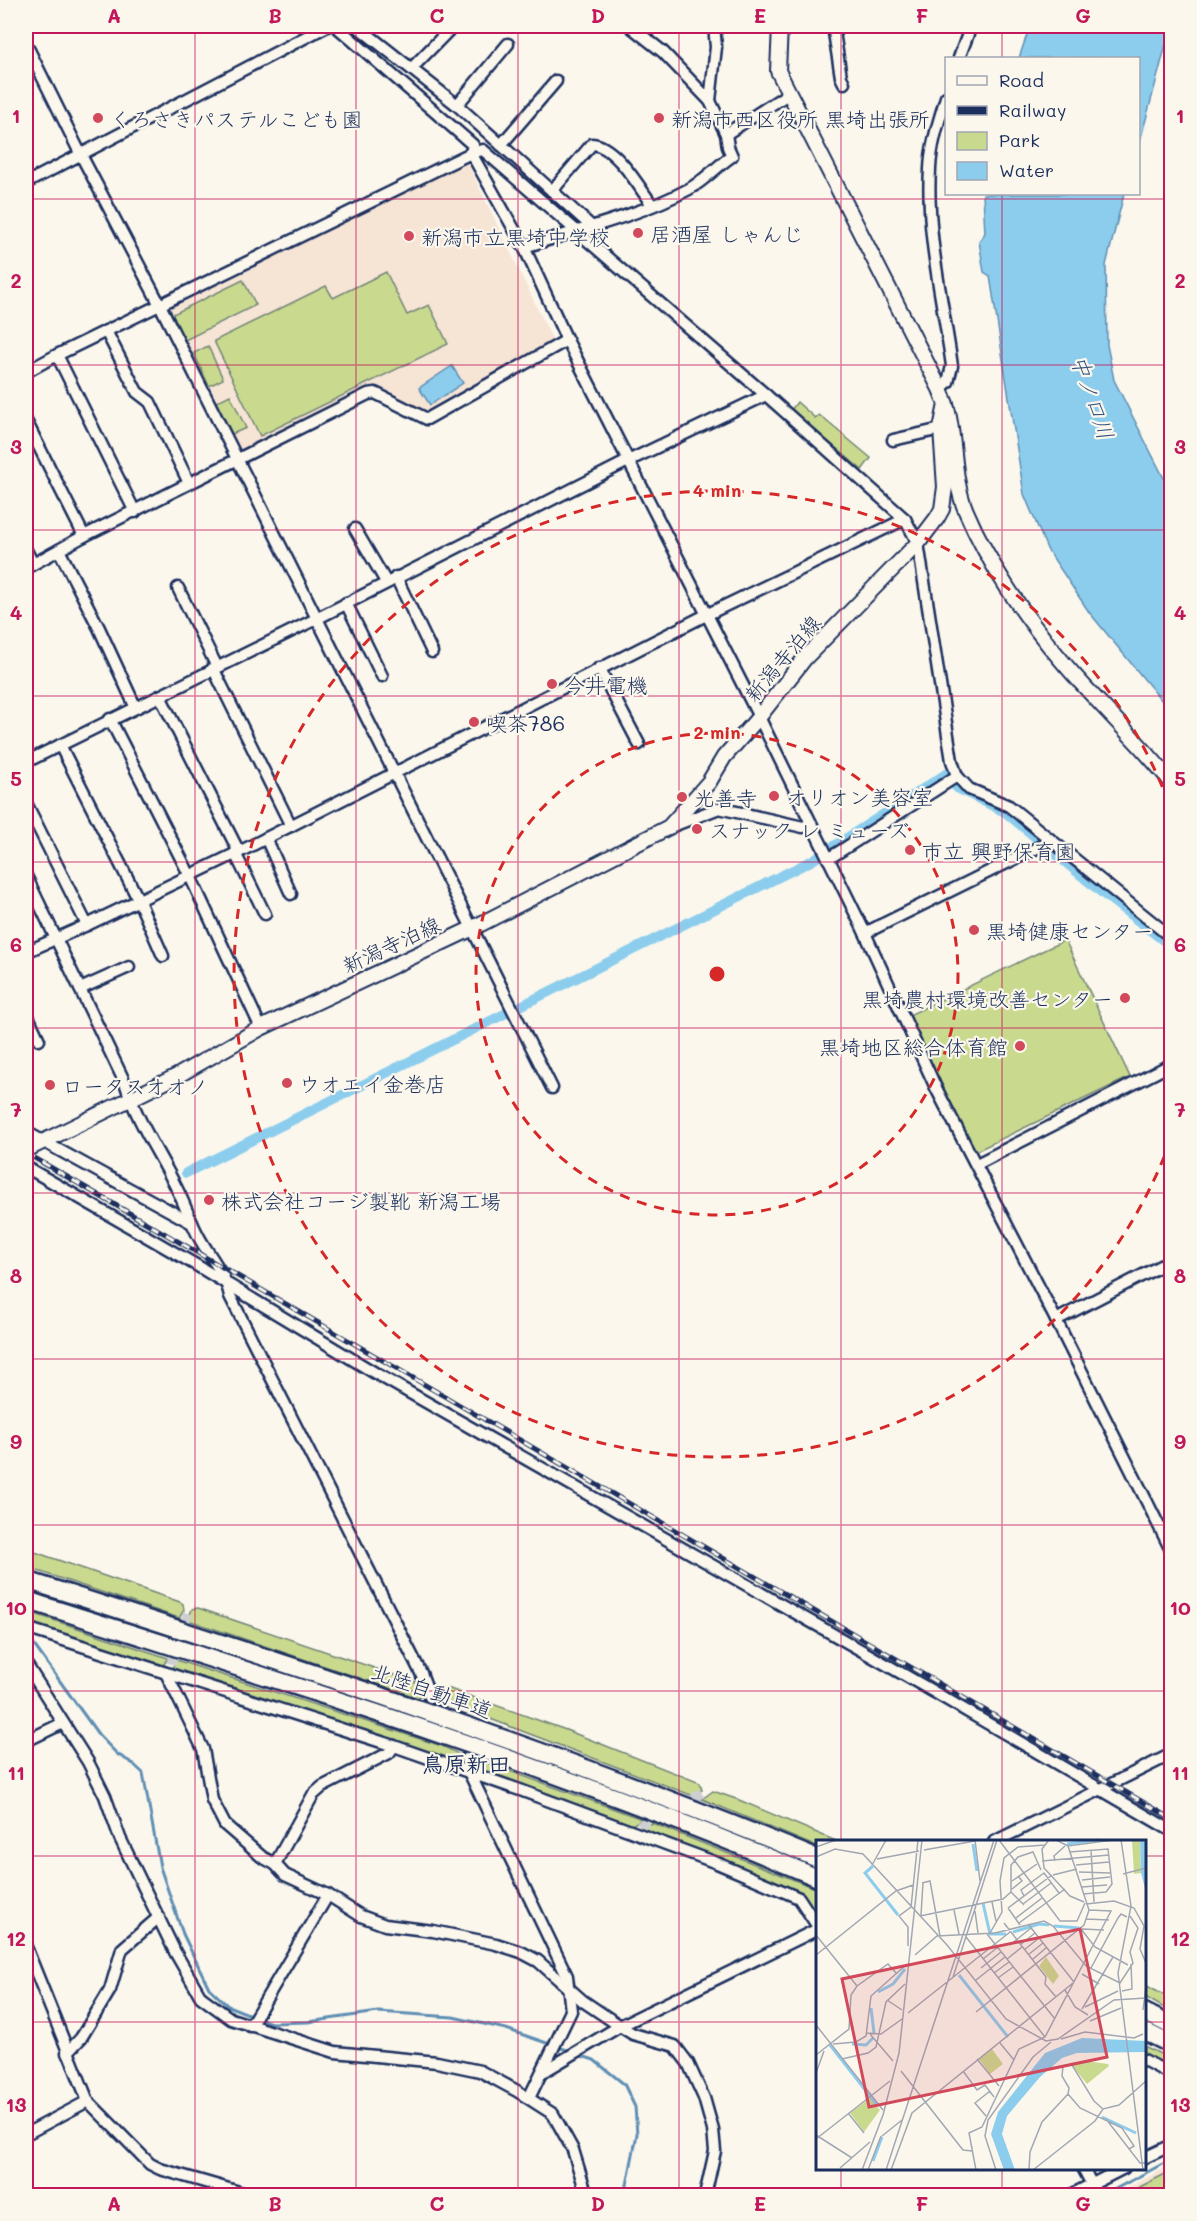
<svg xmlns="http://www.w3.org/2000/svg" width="1197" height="2221" font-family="Mali,'Klee One',sans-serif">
  <rect width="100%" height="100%" fill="#fbf7ec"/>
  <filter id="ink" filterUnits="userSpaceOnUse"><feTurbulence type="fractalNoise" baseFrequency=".0167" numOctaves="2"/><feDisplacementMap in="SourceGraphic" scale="12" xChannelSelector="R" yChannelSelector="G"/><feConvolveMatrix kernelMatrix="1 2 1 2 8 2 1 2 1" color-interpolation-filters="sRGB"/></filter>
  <g filter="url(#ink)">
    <g fill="#f6e4d5">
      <polygon points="467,162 554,343 425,414 367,386 235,455 165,310"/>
      <polygon points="1171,2165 1171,2195 1113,2195"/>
    </g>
    <g fill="#c9da8f" stroke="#728476" stroke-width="1.5">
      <polygon points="386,272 407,315 429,305 448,344 260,436 214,341 326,286 333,298"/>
      <polygon points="243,280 256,305 183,341 171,315"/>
      <polygon points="208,346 223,379 209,386 194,353"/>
      <polygon points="230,395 246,428 232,434 216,402"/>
      <polygon points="797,402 815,418 819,415 871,458 862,470 791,410"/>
      <polygon points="1065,940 1130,1077 974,1152 909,1015"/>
      <polygon points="26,1549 180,1602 183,1604 184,1610 179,1618 26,1567"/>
      <polygon points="198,1608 418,1683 422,1689 419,1698 188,1620 192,1609"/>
      <polygon points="26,1611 168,1658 163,1666 26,1624"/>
      <polygon points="176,1660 442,1746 459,1754 455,1760 445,1762 171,1671"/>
      <polygon points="447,1688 566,1730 700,1783 702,1790 691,1795 440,1700 437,1694 439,1689"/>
      <polygon points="468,1756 642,1819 629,1827 477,1771"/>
      <polygon points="713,1791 739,1800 836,1841 818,1842 817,1847 702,1799"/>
      <polygon points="652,1823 817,1889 817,1912 802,1896 637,1831"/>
      <polygon points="1145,1985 1171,1999 1171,2012 1145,1997"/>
      <polygon points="1144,2046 1171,2059 1171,2071 1145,2057"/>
      <polygon points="1171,2171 1171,2195 1124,2195"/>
    </g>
    <g fill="#8ccded" stroke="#5f8eb4" stroke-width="1.5">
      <polygon points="1030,26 1171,26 1139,145 1138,58 1019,58"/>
      <polygon points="983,194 1124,194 1106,265 1107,345 1114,380 1171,492 1171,712 1089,612 1047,549 1024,494 990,276 984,272 979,241 985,233"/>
      <polygon points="452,366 463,383 430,405 419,388"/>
    </g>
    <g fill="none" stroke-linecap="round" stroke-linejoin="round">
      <g stroke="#5f8eb4" stroke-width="3">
        <polyline points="26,1634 98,1734 117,1754 132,1763 143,1773 160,1867 183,1934 209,1988 228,2006 271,2023 308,2022 378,2012 453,2017 506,2029 570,2051"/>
        <polyline points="579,2055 594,2060 624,2084 635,2107 637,2134 627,2185 623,2196"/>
        <polyline points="1102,2196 1172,2159"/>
      </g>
      <polyline stroke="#8ccded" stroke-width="10" points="186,1173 811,861 946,774 957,788 1005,812 1101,892 1172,947"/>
      <g stroke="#cecfd0" stroke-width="10" stroke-dasharray="10 5" stroke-linecap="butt">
        <polyline points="171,1664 188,1613"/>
        <polyline points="430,1697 466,1759"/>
        <polyline points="680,1805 704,1792"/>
        <polyline points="639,1826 663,1813"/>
      </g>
      <defs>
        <g id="minor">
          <polyline points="336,26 473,145 471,153 524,247 567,340 759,717 865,933 936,1088 1056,1320 1172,1552"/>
          <polyline points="357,26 457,105 591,226"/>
          <polyline points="833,26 841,77 844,83"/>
          <polyline points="26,44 81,155 160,305 552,1088"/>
          <polyline points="959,58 971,26"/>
          <polyline points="412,68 453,26"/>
          <polyline points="710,101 716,47 714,26"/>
          <polyline points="457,105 508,44"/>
          <polyline points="726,134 788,94"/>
          <polyline points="501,145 556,81"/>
          <polyline points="26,183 327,26"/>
          <path d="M552,191L592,144C615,145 640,188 652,205"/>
          <path d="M524,247C576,231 641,215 689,189C704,181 717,166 732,156L728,147L726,134L710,101L663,52L630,26"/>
          <polyline points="106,331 137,392 150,402 189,483"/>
          <polyline points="57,355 135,512"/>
          <polyline points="26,372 57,355 471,153 483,150 766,395 905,519 918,543 952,761 957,776 969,789 1009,806 1172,938"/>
          <path d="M940,389L948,382L952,366C943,301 926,235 930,169C931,144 939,121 946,97"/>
          <polyline points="26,421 84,536"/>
          <polyline points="893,440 941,429"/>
          <polyline points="355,529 386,582"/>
          <polyline points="26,550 33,564"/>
          <polyline points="59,550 99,628 135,706"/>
          <polyline points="26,568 84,536 368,394 375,393 427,419 567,340"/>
          <polyline points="396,577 432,652"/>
          <polyline points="178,588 217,667"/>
          <polyline points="346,603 382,676"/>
          <polyline points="213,668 291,826"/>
          <polyline points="599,668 639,744"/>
          <polyline points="160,696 239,852"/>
          <polyline points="110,719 190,876 261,1028"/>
          <polyline points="60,745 138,899 163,956"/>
          <polyline points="26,762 318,618 628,461 766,395"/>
          <polyline points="26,803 87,925"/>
          <polyline points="670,827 719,808 803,827 811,824"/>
          <polyline points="266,838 291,894"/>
          <polyline points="235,853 265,914"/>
          <polyline points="828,859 957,776"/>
          <path d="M26,876L126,1085C137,1122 160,1154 177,1189C185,1205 191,1223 200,1239C210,1257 226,1275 230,1296L421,1673L430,1697"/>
          <polyline points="865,933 1051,841"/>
          <polyline points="26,952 87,925 239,852 706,615 905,519"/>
          <polyline points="80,989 129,967"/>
          <polyline points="26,1012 39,1040"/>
          <polyline points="26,1132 192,1223"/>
          <polyline points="977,1164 1172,1064"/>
          <polyline points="26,1167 196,1265 375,1373 922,1685 1172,1831"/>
          <polyline points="1056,1320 1172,1260"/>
          <polyline points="26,1628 394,1746 520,1790 717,1863 799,1898 818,1927"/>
          <polyline points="26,1664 88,1762 105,1796 120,1838 175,1952 201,1997 231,2019 335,2052 437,2062 480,2071 517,2091 553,2114 573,2150 587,2196"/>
          <polyline points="166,1673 203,1749 212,1800 225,1825 262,1857 275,1864 285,1875 328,1895 361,1916 385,1925 433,1931 496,1944 521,1952 538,1961 583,2001 620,2026 633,2034 675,2046 688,2063 704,2098 713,2130 715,2151 705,2196"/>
          <polyline points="26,1741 63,1723"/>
          <polyline points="466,1759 470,1774 567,1976 571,2011 529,2098"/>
          <polyline points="994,1842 1172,1754"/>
          <polyline points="275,1864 313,1795 322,1787 389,1753 394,1746"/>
          <polyline points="26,1947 88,2101 150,2164 160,2169 253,2196"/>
          <polyline points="250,2026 328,1895"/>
          <polyline points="67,2053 81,2038 110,1990 122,1949 159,1917"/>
          <polyline points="1144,2060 1172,2075"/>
          <polyline points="543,2072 620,2026 818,1929"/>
          <polyline points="26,2134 88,2101"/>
          <polyline points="1144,2158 1172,2145"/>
          <polyline points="1083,2168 1098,2196"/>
          <polyline points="1069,2196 1124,2168"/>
        </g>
        <g id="major">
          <path d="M947,408C956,442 952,478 966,511C988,563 1025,618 1062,661C1097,703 1138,740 1172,783"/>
          <polyline points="26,1150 177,1076 261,1028 471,929 669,827 709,782 724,757 759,717 805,658 918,543 937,518 942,509 945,487 941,429 946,404 940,389 778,71 780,26"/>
        </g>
        <g id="highway">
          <path d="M26,1580C292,1665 559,1751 818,1859"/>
          <path d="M26,1600C292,1684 560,1768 818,1878"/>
          <polyline points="1144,2012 1172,2026"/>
          <polyline points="1144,2031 1172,2045"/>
        </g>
      </defs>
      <use href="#minor" stroke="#1b2f5e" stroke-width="15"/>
      <use href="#major" stroke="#1b2f5e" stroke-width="18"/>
      <use href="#highway" stroke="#1b2f5e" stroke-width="21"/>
      <use href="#minor" stroke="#fbf7ec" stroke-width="10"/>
      <use href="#major" stroke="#fbf7ec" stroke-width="14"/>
      <use href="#highway" stroke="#fbf7ec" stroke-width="16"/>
      <defs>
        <polyline id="rail" points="26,1153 1172,1819"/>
      </defs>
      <use href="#rail" stroke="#1b2f5e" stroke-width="5"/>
      <use href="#rail" stroke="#fbf7ec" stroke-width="3" stroke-dasharray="9" stroke-linecap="butt"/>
    </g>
  </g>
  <path fill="none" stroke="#c2185b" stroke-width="1.5" stroke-opacity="0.55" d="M195,26V2196M356,26V2196M518,26V2196M679,26V2196M841,26V1842M1002,26V58M1002,194V1842M26,199H1172M26,365H1172M26,530H1172M26,696H1172M26,862H1172M26,1028H1172M26,1193H1172M26,1359H1172M26,1525H1172M26,1691H1172M26,1856H818M1144,1856H1172M26,2022H818M1144,2022H1172M841,2168V2196M1002,2168V2196"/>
  <g fill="none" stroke="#d62828" stroke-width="3" stroke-dasharray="10 8">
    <circle cx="717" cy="974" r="241"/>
    <path d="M1171 1139A483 483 0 1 1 1171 809"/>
  </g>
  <g fill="#d1495b" stroke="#fbf7ec" stroke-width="2">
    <circle cx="98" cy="118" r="6"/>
    <circle cx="659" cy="118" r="6"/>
    <circle cx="638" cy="233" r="6"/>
    <circle cx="409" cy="236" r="6"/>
    <circle cx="552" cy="684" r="6"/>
    <circle cx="474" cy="722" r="6"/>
    <circle cx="774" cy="796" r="6"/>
    <circle cx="682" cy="797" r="6"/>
    <circle cx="697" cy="829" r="6"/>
    <circle cx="910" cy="850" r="6"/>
    <circle cx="974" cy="930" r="6"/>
    <circle cx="1125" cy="998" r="6"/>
    <circle cx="1020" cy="1046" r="6"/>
    <circle cx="287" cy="1083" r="6"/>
    <circle cx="50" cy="1085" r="6"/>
    <circle cx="209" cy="1200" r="6"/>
  </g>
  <g text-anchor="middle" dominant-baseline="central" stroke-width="4.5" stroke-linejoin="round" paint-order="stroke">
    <g font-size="21" fill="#1b2f5e" stroke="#fbf7ec" text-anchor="start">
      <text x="110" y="118">くろさきパステルこども園</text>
      <text x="671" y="118">新潟市西区役所 黒埼出張所</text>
      <text x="650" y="233">居酒屋 しゃんじ</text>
      <text x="421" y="236">新潟市立黒埼中学校</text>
      <text x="564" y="684">今井電機</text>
      <text x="486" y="722">喫茶786</text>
      <text x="786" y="796">オリオン美容室</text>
      <text x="694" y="797">光善寺</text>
      <text x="709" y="829">スナック レ ミューズ</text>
      <text x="922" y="850">市立 興野保育園</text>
      <text x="986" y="930">黒埼健康センター</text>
      <text x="1113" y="998" text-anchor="end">黒埼農村環境改善センター</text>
      <text x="1008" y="1046" text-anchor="end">黒埼地区総合体育館</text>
      <text x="299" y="1083">ウオエイ金巻店</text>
      <text x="62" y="1085">ロータスオオノ</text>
      <text x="221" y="1200">株式会社コージ製靴 新潟工場</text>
    </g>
    <g font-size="21" fill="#1b2f5e" stroke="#fbf7ec">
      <text transform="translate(782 658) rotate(-50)">新潟寺泊線</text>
      <text transform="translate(391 944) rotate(-25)">新潟寺泊線</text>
      <text transform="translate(432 1690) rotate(19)">北陸自動車道</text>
    </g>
    <g font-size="22" font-style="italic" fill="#375682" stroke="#fbf7ec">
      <text transform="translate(1093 397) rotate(71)">中ノ口川</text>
    </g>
    <g font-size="22" font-weight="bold" fill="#1b2f5e" stroke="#fbf7ec">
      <text x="466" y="1763">鳥原新田</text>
    </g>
  </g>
  <g transform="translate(816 1840)">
    <rect width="330" height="330" fill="#fbf7ec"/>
    <path d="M316,0H324L325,33L318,34ZM230,117L243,136L237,144L223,126ZM176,209L187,224L174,234L163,219ZM269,221L292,224L293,226L271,244L254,223ZM54,258L64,270L48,292L34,273Z" fill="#c9da8f"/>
    <path d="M324,0H330V52L325,33ZM266,198L330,201V212L261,213L246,218L224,237L191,276L186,294L199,330H188L175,294L182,272L229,213Z" fill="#8ccded"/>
    <path fill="none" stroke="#8ccded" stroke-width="3" d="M157,4L161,31M251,4L282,0M57,26L49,33L82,75M167,63L174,94H190M238,86L263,88M197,92L223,84L233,85M143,135L192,197M62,152L77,144L89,129M55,168L58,193M36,204L50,205L57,198M14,205L61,265M286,277L320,293M57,321L66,297"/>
    <path fill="none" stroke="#a1a7b3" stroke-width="1.5" d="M159,0L164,41M183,0L244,81H261L269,63M233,0L226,9L228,28L254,56L268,62M240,0L252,6L297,0M305,0L315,66L302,133L327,330M0,7L20,0M108,10L159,1M275,10L278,62M253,12L292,9L296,44L290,52L267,54M0,17L19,9L47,14L131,105L190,179L230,201L242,199L298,160L330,158M61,19L103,11M226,21L293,15M239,21L238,16L249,6M56,25L70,0M260,25L293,22M263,32L294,33M307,34L330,28M237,35L261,29M266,40L294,37M196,41L221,24M106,43L114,41L124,96M266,47L291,45M196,49L206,41L202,36M195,52L208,65M208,56L205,50L228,33L243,53M176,62L180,81M207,64L235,43M270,64L298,61L318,68L328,86L324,109L330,123M192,68L236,35M192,68L204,85M138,70L143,94M159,71L162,93M105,75L107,43M104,76L187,59L195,52V25L202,17L217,12L225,30M200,78L226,58M270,79L293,80M188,83L230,137L229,144L240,157M203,83L249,49M212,84L258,142M265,89L279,107L312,125M266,89L288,90M174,93L186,72L184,41L188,18L202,7L229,5M171,94L239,179M0,95L41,146M150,97L229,197M194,105L215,88M204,105L219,93M92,106V87L83,76L95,67L102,0M208,110L223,98M0,115L80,51L97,45M99,115L121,96L179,93L228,81L237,86L270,126L304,143L317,123L314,112L322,88L314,76M212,115L227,103M167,119L182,107M191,119L206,107M216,120L231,107M165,128L185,112M275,128L302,78L305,74L311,77M178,133L193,122M266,134L283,144M137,137L181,0M182,138L197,127M160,140L189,117M249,150L259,167L272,175M306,151L316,149L315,124M71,160L86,170M269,167L302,151M266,169L297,117M327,170L330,147M160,172L268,85L273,70L252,6M92,173L194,92M274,181L305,168M0,185L67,270M51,193L65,194L86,179M54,194L77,221M245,199L269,192L318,198L327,194M184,203L198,220M17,204L40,202L50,196L55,156L91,124M0,215L33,189L35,155L41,146L72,124L81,134M26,219L52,213L60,207L70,162L89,144M161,219L183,246M85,231L147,310L156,311M147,231L161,250L169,245L178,257M0,233L8,211M32,273L48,293M170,276L159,263L174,251M290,279L324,323H330M0,295L36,318M66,296L86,280M0,299L74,241M313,309L318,306L306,288L264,268L252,254L253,248L246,236L247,226L256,225L278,261L287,269L303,265L330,241M24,328L54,302M46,330L67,275L83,213L106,0M52,330L65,296M70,330L178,0M75,330L96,273L257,143M160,330L153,293L166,287L203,209L229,197L295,71L273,70M180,330L169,296L172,280L217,217L235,202M213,330L214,312L226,282L252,254M217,330L279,281L287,269"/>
    <path fill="#d1495b" fill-opacity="0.15" stroke="#d1495b" stroke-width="3" d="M264,89L291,217L53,267L26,139Z"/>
    <rect width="330" height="330" fill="none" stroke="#1b2f5e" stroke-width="3"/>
  </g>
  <circle cx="717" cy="974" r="9" fill="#d62828" stroke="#fbf7ec" stroke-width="3"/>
  <g font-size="18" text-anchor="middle" font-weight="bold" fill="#d62828" stroke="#fbf7ec" stroke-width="4.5" stroke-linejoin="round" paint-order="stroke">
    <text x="717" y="497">4 min</text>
    <text x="717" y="739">2 min</text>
  </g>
  <rect width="1197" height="2221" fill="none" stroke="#fbf7ec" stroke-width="66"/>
  <rect x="945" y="57" width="195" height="138" fill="#fbf7ec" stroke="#a1a7b3" stroke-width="1.5"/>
  <rect x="957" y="76" width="30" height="9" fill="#fbf7ec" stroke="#a1a7b3" stroke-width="1.5"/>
  <text x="999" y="87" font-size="18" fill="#1b2f5e">Road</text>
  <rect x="957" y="106" width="30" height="9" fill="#1b2f5e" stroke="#a1a7b3" stroke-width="1.5"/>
  <text x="999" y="117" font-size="18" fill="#1b2f5e">Railway</text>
  <rect x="957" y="132" width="30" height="18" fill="#c9da8f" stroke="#a1a7b3" stroke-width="1.5"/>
  <text x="999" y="147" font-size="18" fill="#1b2f5e">Park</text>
  <rect x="957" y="162" width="30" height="18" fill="#8ccded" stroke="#a1a7b3" stroke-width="1.5"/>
  <text x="999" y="177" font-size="18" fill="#1b2f5e">Water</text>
  <rect x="33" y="33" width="1131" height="2155" fill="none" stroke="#c2185b" stroke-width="2"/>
  <g font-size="20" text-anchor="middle" font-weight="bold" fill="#c2185b">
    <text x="114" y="23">A</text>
    <text x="275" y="23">B</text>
    <text x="437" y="23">C</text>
    <text x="598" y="23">D</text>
    <text x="760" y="23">E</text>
    <text x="922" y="23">F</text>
    <text x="1083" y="23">G</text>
    <text x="16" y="123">1</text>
    <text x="1180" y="123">1</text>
    <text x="16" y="288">2</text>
    <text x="1180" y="288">2</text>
    <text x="16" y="454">3</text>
    <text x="1180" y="454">3</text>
    <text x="16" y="620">4</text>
    <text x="1180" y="620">4</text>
    <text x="16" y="786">5</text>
    <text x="1180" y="786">5</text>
    <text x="16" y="952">6</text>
    <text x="1180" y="952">6</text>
    <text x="16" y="1117">7</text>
    <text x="1180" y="1117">7</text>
    <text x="16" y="1283">8</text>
    <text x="1180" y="1283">8</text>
    <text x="16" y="1449">9</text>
    <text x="1180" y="1449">9</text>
    <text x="16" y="1615">10</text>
    <text x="1180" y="1615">10</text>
    <text x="16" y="1780">11</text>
    <text x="1180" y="1780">11</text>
    <text x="16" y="1946">12</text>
    <text x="1180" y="1946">12</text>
    <text x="16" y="2112">13</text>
    <text x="1180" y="2112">13</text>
    <text x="114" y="2211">A</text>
    <text x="275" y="2211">B</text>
    <text x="437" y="2211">C</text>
    <text x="598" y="2211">D</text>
    <text x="760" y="2211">E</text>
    <text x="922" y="2211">F</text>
    <text x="1083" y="2211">G</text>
  </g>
</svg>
